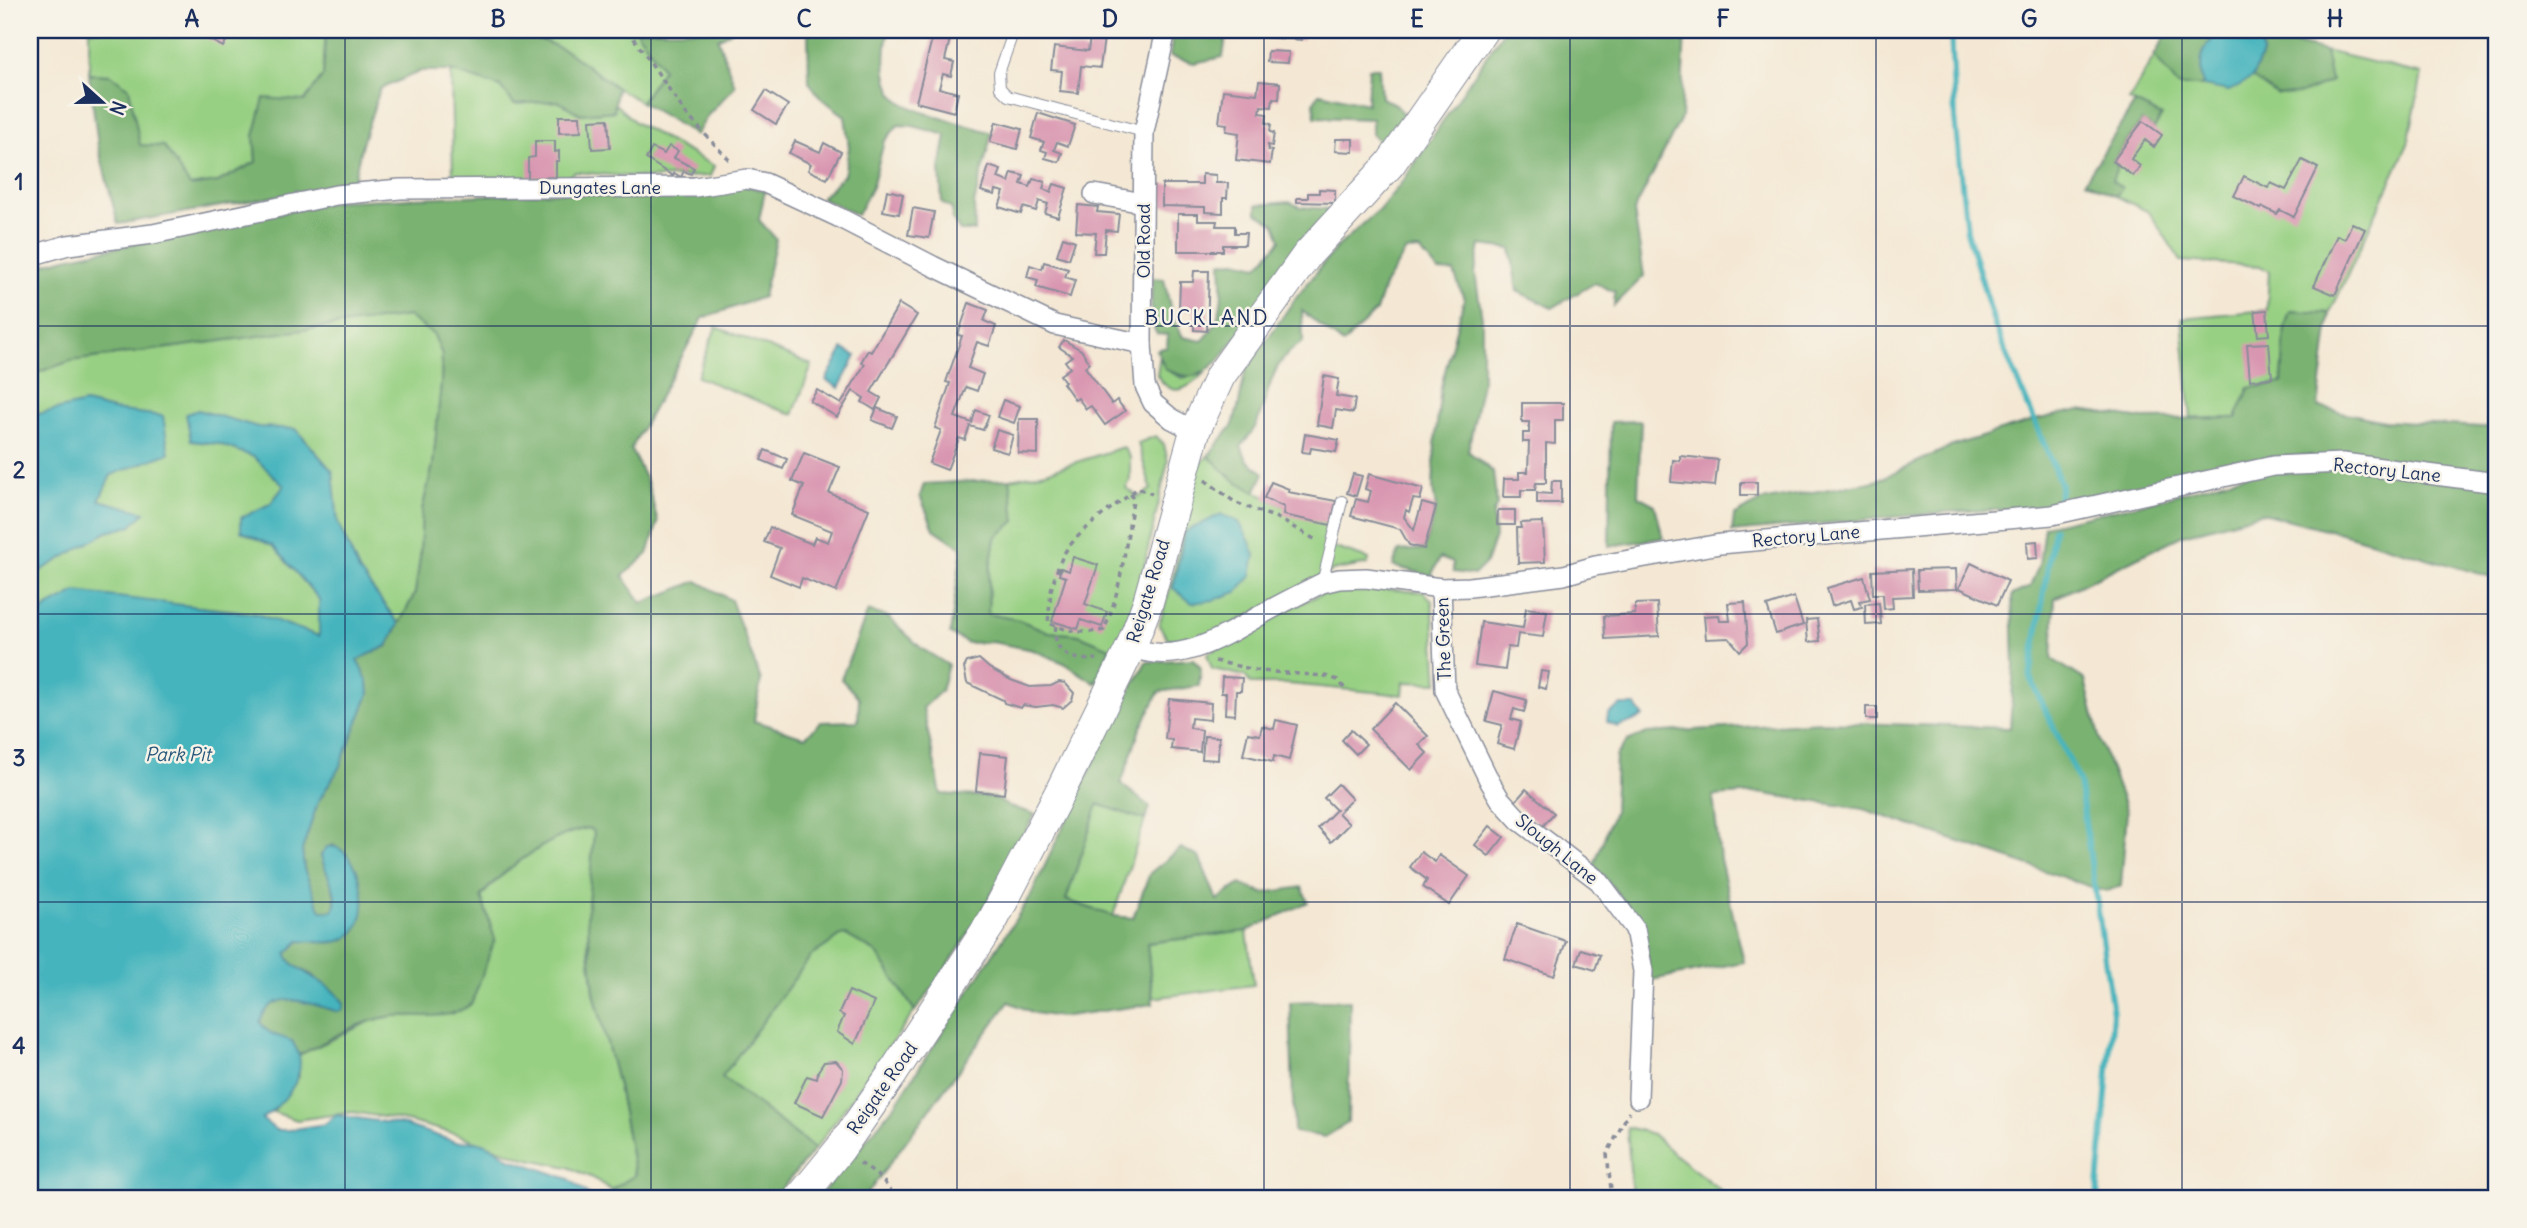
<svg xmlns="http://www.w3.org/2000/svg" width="2527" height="1228" font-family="Delius,sans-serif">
  <rect width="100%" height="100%" fill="#f7f3e8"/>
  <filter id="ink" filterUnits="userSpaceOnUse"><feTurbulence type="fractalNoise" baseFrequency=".0143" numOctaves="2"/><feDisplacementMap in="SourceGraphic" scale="14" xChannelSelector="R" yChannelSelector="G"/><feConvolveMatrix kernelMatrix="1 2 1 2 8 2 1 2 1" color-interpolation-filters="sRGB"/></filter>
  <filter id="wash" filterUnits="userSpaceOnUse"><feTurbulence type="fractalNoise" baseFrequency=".00686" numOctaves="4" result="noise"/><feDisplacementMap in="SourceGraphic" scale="28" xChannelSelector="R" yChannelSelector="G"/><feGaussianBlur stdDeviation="1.57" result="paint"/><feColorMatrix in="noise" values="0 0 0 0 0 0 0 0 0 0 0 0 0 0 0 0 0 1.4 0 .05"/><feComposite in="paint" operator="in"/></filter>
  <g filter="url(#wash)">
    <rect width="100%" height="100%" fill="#f4e8d4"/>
    <g fill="#98d083" stroke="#5a8070" stroke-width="2">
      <polygon points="89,30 326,30 323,76 304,102 254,136 256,162 218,182 189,186 164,146 140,146 111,75 89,74"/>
      <polygon points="518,30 636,30 663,69 641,102 617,88 567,51"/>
      <polygon points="2169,30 2236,30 2422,74 2408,144 2330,313 2290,311 2285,327 2282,384 2236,418 2191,419 2182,318 2267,310 2269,271 2260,266 2181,261 2149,212 2085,181 2135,103 2129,100"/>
      <polygon points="451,71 501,87 514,104 558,101 580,114 614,111 615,104 636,123 714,166 710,176 648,178 575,172 564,181 453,180"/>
      <polygon points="408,316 434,335 442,355 441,384 433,465 422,510 420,558 415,593 399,624 359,571 338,523 333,472 296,429 258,427 198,410 191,441 219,444 255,457 284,486 270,504 241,518 241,531 273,546 319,599 319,637 257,614 232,610 185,606 46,608 30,629 31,575 107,532 131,526 99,500 111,475 169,452 113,410 85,403 30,416 30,375 70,361"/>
      <polygon points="716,327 812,365 793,415 697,377"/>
      <path d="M1160,355L1165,369L1182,378L1204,374C1186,390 1172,399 1157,375Z"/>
      <polygon points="1156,436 1164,445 1168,461 1136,602 1102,682 1095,683 1110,648 1079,635 1049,632 1019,620 988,614 989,576 995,538 1015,521 1010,479 1046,472 1123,447 1130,457 1130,481 1126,488 1139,497 1151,489 1138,443"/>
      <path d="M1208,456C1248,493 1281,506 1331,525L1326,545L1369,559L1368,564L1332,571L1222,630L1182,642L1167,638L1159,625L1170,589L1196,468Z"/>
      <polygon points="1339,586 1424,592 1432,601 1438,683 1404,682 1403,695 1288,684 1251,684 1245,676 1212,669 1207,654 1288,609"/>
      <polygon points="1098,804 1145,820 1113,916 1066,900"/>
      <path d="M589,828L594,832L588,945L594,992L618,1086L635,1176L611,1190L593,1178L568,1167L525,1158L456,1134L407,1121L353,1112L297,1120L273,1112L299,1077V1055L371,1021L392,1016L452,1014L492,928L481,897C504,869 553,833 589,828Z"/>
      <polygon points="1247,931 1254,985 1153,998 1147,943"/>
      <polygon points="844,934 876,952 915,1011 815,1149 722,1077 811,956"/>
      <polygon points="1627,1127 1652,1134 1674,1154 1719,1189 1727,1198 1632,1198"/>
    </g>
    <g fill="#7ab271" stroke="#4a7068" stroke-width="2">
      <polygon points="326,30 518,30 567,51 617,88 614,111 580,114 558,101 514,104 501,87 451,71 421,71 380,89 362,144 353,183 118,224 98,146 89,74 111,75 129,88 140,145 164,146 190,186 218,182 256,162 254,136 264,98 304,101 323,76"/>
      <polygon points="636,30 733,30 718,39 735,86 708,115 696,135 641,102 663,69"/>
      <path d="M808,30H889C884,51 881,86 900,101C916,114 970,125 992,133L974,204L975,231H960L952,219V209L942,203L940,169L946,135L913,126L898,125L884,142L872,187L857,215L821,198L844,175L849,148L845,116L821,98L809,82Z"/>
      <polygon points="1173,30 1227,30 1223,57 1194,63 1170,56"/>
      <path d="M1504,30H1685L1681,118L1634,211L1644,276L1614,306L1615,292L1595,283L1552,308L1517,291L1511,249L1480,245L1475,273L1482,318V382L1468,451L1493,472L1497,505L1493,513L1495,537L1486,563L1474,575L1453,572V563L1440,558L1431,576L1393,566L1399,551L1424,549L1436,508L1433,489L1435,442L1441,387L1464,299L1454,272L1438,271L1420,250L1406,251L1384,286L1376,311L1343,344L1302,311L1303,342C1269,362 1271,390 1257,423C1254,431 1247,439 1241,446L1247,460L1264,473L1255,492L1234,480L1208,456L1233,425L1239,404L1245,372L1292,303L1335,249L1380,209L1403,181Z"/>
      <path d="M2169,30H2220C2201,51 2198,58 2203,86H2178L2154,56Z"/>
      <polygon points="2260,35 2325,51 2331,81 2301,94 2277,95 2252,78 2262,54"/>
      <polygon points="1369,68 1379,68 1381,98 1396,104 1406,119 1386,148 1372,134 1372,119 1315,117 1314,102 1320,93 1367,104"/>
      <polygon points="2135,103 2162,116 2154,129 2142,121 2113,161 2118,165 2112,180 2122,188 2116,196 2085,181"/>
      <path d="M744,185L765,191L759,220L776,239L763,297L703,318L631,449L647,482L658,522L648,554L623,576L642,603L697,581L731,600L761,680L754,721L805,737L821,722L858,721L859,698L841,679L868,611L888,617L921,648L948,665L941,691L923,708L941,794L993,797L1011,807L1035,814C999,882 963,951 915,1011L876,952L844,934L811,956L722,1077L815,1149L774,1198H617L611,1190L635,1175L618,1086L594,992L587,916L594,832L589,828C553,833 504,869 481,896L495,939L472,1003C451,1022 420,1014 394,1016C361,1019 328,1041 299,1055L292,1041L273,1037L260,1022C264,1010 268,1005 281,1000L341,999L311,974L294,967L287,959V953L299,941L343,940L334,845L327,847L321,855C326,871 340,897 333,911L321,912L304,869L302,850L318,802L339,768L369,694L368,682L356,660L388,646L415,593L420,558L422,510L433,465L441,384L442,355L434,335L408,316L71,361L30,375V268L66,258L336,201Z"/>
      <path d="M1289,202L1301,207L1327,209L1330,213L1219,360C1199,379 1190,381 1165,369L1157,350L1167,347L1168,335L1157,334L1151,323L1152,278L1164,279L1172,316L1183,337L1202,341C1225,320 1223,290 1221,262L1236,261L1258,266L1281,240L1275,224L1257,213V205Z"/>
      <polygon points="2290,311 2330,313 2318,407 2384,421 2497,428 2497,579 2349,535 2262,513 2183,535 2055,598 2052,659 2085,680 2100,741 2127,812 2121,885 2106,892 1863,809 1759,793 1713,796 1720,859 1744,962 1651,980 1642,923 1594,865 1614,811 1616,756 1627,741 1647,733 1822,722 2010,728 2014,666 2012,595 2030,587 2039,565 2044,526 2157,500 2313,455 2263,458 2042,508 1948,512 1732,532 1734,516 1761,501 1876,481 1952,446 2039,419 2080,410 2143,419 2236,418 2249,388 2282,383 2285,327"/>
      <polygon points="1641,421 1638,496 1655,505 1663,538 1609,546 1611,422"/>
      <polygon points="1010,479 1015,521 995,538 989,576 988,614 1019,620 1049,632 1079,635 1110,648 1095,683 1064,663 1033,650 992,642 968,643 950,634 962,548 934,529 920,496 924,484"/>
      <polygon points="1193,659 1201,668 1199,686 1159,692 1140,729 1121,784 1150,807 1145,820 1098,804 1066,900 1113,916 1133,918 1150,873 1181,848 1199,857 1217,900 1240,884 1263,893 1302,887 1308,902 1247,931 1147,943 1153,1004 1060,1017 1034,1013 1009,1002 864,1198 818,1198 895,1105 1030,897 1109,730 1146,662"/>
      <polygon points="1350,1000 1348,1123 1325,1137 1294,1132 1290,1002"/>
    </g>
    <g fill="#44b4bd" stroke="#30728e" stroke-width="2">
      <path d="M2220,30H2236L2260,35L2262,54L2252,78L2229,91L2203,86C2198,58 2201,51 2220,30Z"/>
      <polygon points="843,349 856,356 839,388 826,380"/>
      <polygon points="85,403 113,410 163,416 169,453 111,475 99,500 145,512 131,526 107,532 30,577 30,416"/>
      <path d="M198,410L258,427L296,429L333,472L338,523L359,571L399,624L387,646L357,660L368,682L369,694L339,768L318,802L302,850L304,869L321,911H333C342,894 324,873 321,855L327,847C358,839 382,924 343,940C331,945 313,941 299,941L287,953C287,970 333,981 344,1004L342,1011H336C308,1004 273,985 260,1022C269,1036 277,1035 292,1041C294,1045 298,1051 299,1056C305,1081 280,1106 262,1119L276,1130H288L325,1124L336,1115L405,1125L456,1142L477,1141L493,1147L509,1158L569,1179L593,1198H30V629L46,608L76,592L257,614L319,636V599L273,546L241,531V518L270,504L284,486L254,457L219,444L191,441L186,414Z"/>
      <polygon points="1221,514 1239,522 1249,540 1255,555 1251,576 1237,592 1214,600 1192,603 1173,588 1185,532"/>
      <path d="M1621,705H1635L1643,716C1637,722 1626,722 1618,727L1607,722L1608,714Z"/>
    </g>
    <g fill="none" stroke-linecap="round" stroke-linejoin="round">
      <g stroke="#44b4bd" stroke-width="6">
        <polyline points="1951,30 1955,118 1967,231 1995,326 2061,485 2058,502"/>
        <polyline points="2054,529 2030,678 2079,781 2113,1013 2097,1198"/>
      </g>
    </g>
    <g id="blocks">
      <g fill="#d996b0">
        <polygon points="196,30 232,30 223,47 195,32"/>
        <polygon points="1264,30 1303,30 1302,40 1263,37"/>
        <polygon points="933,35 950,39 945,60 954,62 951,76 943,74 939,88 958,93 954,112 916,102"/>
        <polygon points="1090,37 1104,38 1100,68 1081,66 1078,93 1060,91 1062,71 1051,70 1054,47 1088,51"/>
        <polygon points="1268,51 1289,52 1288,63 1267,62"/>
        <polygon points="1259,81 1280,83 1279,99 1273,98 1272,107 1261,106 1260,113 1267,114 1266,123 1271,124 1270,132 1274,133 1272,146 1268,145 1268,150 1272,151 1270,164 1236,160 1239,133 1226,131 1227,124 1219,123 1223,90 1257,94"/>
        <polygon points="766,91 788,105 776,124 754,110"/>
        <polygon points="1038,113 1075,125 1068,146 1057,142 1054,150 1062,153 1059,162 1045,158 1047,152 1041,150 1044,142 1031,138"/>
        <polygon points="559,116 580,116 581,132 559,133"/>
        <polygon points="608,119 610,148 592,149 590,120"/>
        <polygon points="2143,121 2162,135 2154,147 2145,140 2131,159 2140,166 2133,176 2113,161"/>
        <polygon points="996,122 1022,129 1017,149 990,142"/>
        <polygon points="1336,139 1353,139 1353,152 1335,151"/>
        <polygon points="535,141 555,141 555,152 559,151 559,161 556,161 556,177 528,178 528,158 535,157"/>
        <polygon points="795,141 820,152 824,143 841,152 827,179 808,170 811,164 789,153"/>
        <polygon points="669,146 678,151 674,158 694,168 691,174 684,171 681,177 674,173 673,176 646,159 652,148 664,154"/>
        <polygon points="2302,160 2318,168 2294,217 2280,210 2277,214 2263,207 2261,209 2234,196 2244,176 2268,188 2271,183 2286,190"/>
        <polygon points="989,166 1001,170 998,178 1009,182 1012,173 1024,176 1021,184 1030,187 1033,179 1045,182 1043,189 1051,192 1054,184 1067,188 1058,217 1045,213 1048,204 1039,201 1036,211 1023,207 1021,214 999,207 1004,192 996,190 995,195 981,191"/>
        <polygon points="1202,174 1216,175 1216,183 1228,183 1227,198 1223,198 1223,213 1205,212 1205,207 1162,206 1162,184 1202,184"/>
        <polygon points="1319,189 1335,190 1335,203 1297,202 1297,198 1308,198 1308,193 1319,193"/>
        <polygon points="887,190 903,194 899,214 883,211"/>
        <polygon points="1078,205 1098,207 1097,212 1119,214 1117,231 1106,230 1104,253 1094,253 1096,233 1076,232"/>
        <polygon points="913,208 934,212 929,238 908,235"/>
        <polygon points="1178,214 1198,214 1198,221 1217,221 1216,226 1235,226 1235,233 1246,233 1245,245 1223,245 1223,251 1178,251"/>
        <polygon points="2352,223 2365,229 2335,295 2314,286 2337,235 2345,239"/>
        <polygon points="1063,237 1075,241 1069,259 1057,255"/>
        <polygon points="1044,262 1068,269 1065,277 1075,280 1070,297 1036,287 1038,280 1027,277 1030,265 1042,269"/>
        <polygon points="1194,271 1209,271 1207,331 1194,330 1195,310 1179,310 1180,282 1193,282"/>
        <polygon points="969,303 988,310 984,321 996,326 989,346 977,342 968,368 983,374 977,391 966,387 955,417 972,423 976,410 989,415 983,430 970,426 965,440 959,438 947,470 929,463 941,430 935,428 950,383 946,382 962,336 958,335"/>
        <polygon points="899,304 917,315 871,392 881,398 875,410 862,402 864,398 853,391 837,417 810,401 817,390 841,404 865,364 861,362 868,350 871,352"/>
        <polygon points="2267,310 2269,335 2258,336 2255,311"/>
        <polygon points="1064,340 1081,350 1090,363 1085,367 1112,404 1117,400 1125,411 1105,425 1091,406 1086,409 1078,398 1075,400 1063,383 1065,382 1060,375 1070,368 1065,361 1072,356 1059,347"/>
        <polygon points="2269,343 2272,378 2250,380 2247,344"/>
        <polygon points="1324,376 1339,379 1336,396 1355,399 1353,413 1336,410 1333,428 1317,425"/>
        <polygon points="1003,400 1020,406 1014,423 997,417"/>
        <polygon points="1522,403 1563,403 1563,420 1555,420 1555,444 1546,443 1546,483 1536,483 1535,490 1521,490 1521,497 1503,497 1504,479 1519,479 1519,472 1528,472 1529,442 1523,442 1523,433 1529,433 1529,422 1522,422"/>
        <polygon points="877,408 897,416 892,428 872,420"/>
        <polygon points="1019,419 1038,419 1038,454 1018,453"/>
        <polygon points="997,430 1013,435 1008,453 991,448"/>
        <polygon points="1305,434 1339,440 1336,452 1311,448 1310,453 1302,452"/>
        <polygon points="765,450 787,459 783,469 761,460"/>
        <polygon points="804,453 840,467 829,493 869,509 836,592 802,578 799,587 770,575 780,548 764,542 770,527 812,544 815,537 828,542 832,531 792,515 804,486 792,481"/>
        <polygon points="1680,456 1718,460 1715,486 1671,482 1673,460 1680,461"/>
        <polygon points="1353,474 1362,476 1356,496 1347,493"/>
        <polygon points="1369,474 1423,489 1420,500 1413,499 1409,512 1406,510 1404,517 1414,530 1422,503 1436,507 1424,549 1409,545 1400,529 1351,516 1356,499 1368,502 1371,491 1365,489"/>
        <polygon points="1552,481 1561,481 1561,503 1537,503 1537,493 1551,494"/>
        <polygon points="1271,482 1289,489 1288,492 1336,501 1331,525 1283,515 1284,507 1264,498"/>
        <rect x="1741" y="482" width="16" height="13"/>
        <polygon points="1498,510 1515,510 1515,525 1497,525"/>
        <polygon points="1543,522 1545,562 1518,563 1517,528 1521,528 1520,523"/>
        <polygon points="2037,541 2038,558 2028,559 2027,542"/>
        <polygon points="1073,557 1098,565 1085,604 1107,612 1102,627 1081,620 1078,629 1052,621 1066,577 1059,575 1061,568 1069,571"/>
        <polygon points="1971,563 2008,581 1997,605 1959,588"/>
        <polygon points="1912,569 1913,596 1892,597 1893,608 1884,609 1883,594 1873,594 1872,571"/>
        <polygon points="1956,569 1957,589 1918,590 1917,570"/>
        <polygon points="1864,577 1870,599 1860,601 1862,607 1854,609 1851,600 1832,606 1827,588"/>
        <polygon points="1794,597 1803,625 1776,634 1767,606"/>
        <polygon points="1745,602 1748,643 1740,651 1729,638 1706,639 1704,616 1719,615 1720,621 1730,621 1728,603"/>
        <polygon points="1657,603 1659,636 1605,639 1604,616 1635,614 1635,604"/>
        <polygon points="1879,603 1881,624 1866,625 1865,604"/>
        <polygon points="1526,608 1547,611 1543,637 1518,634 1516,648 1508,647 1505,670 1475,666 1481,622 1523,628"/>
        <polygon points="1817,619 1820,641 1808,642 1806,620"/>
        <polygon points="979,659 989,668 1011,680 1030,687 1051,686 1059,682 1065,683 1074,693 1072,700 1063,708 1053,705 1036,707 1023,705 1021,708 1004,703 1003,700 967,683 964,668 967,662"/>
        <polygon points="1541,671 1549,672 1546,689 1538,687"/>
        <polygon points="1222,677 1242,678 1241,691 1236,691 1235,715 1225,714 1226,693 1221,693"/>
        <polygon points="1494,691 1527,700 1524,712 1514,709 1511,719 1521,722 1514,749 1497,744 1502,725 1486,721"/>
        <polygon points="1169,699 1211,703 1210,720 1191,718 1190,728 1202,730 1200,752 1171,749 1172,740 1165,739"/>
        <polygon points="1395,703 1428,736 1419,745 1427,753 1411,770 1370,729"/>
        <rect x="1866" y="707" width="11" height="12"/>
        <polygon points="1276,720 1297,725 1289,760 1274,756 1273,762 1243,755 1248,733 1260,735 1262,726 1274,729"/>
        <polygon points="1351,730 1366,744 1356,754 1342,740"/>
        <polygon points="1204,736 1219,737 1218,760 1202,759"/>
        <polygon points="980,753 1008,756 1004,794 976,791"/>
        <polygon points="1338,784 1352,799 1338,813 1349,824 1331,842 1318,828 1336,810 1324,798"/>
        <polygon points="1526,789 1554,813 1542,827 1514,803"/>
        <polygon points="1490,826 1504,837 1489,856 1475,845"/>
        <polygon points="1421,852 1435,862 1439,855 1469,876 1449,905 1423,887 1427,880 1410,867"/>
        <polygon points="1517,924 1566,941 1554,976 1505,959"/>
        <polygon points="1581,949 1600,955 1595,970 1576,964"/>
        <polygon points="849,991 874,1002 855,1044 837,1032 844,1016 839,1013"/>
        <polygon points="836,1061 843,1069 842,1080 823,1116 794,1103 807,1076 817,1079 818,1071 824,1062"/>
      </g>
    </g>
  </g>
  <g filter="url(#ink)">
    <use href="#blocks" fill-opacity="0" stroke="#888c99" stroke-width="2"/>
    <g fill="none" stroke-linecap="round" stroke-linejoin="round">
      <defs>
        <g id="service">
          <polyline points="1014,30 999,73 1000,88 1008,96 1144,132"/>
          <polyline points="1322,583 1342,501"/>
        </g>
        <g id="minor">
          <polyline points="1166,30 1144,132 1142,344 1145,386 1153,403 1172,419 1195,431"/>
          <polyline points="1094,194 1143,203"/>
          <polyline points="30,256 68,245 153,234 336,195 400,189 695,187 747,179 765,183 838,217 933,266 1055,325 1142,344"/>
          <polyline points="1441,588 1445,690 1490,782 1500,799 1520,821 1599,881 1635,929 1643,971 1638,1098"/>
          <path d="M1131,647C1180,668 1227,634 1268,611C1286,601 1304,592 1322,583L1339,579L1366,578L1441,588L1470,587L1564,575L1595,566L1720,544L2052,515L2273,466L2343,463L2497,483"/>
        </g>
        <polyline id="primary" points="800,1198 840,1149 891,1076 993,920 1060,792 1131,647 1148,602 1195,431 1220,376 1307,255 1390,164 1483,30"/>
      </defs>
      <use href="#service" stroke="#888c99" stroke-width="12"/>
      <use href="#minor" stroke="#888c99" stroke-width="22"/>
      <use href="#primary" stroke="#888c99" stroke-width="32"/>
      <g stroke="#888c99" stroke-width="3.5" stroke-dasharray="5 5" stroke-linecap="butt">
        <polyline points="628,30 687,115 731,162"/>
        <polyline points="1205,480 1236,503 1277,518 1318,541"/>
        <path d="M1058,567L1051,590L1048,623C1069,632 1083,634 1104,630C1121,592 1126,542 1133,501L1131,494"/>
        <path d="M1060,572C1053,545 1119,504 1138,488L1152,494"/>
        <path d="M1056,626C1051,653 1073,662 1097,659"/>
        <polyline points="1215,661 1260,671 1325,676 1338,680 1346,690"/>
        <polyline points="860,1163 882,1179 895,1198"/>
        <polyline points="1612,1198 1607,1154 1629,1112"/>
      </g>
      <use href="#service" stroke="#fff" stroke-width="10"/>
      <use href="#minor" stroke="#fff" stroke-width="19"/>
      <use href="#primary" stroke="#fff" stroke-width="30"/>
    </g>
  </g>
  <path fill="none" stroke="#1b2f5e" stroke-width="2" stroke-opacity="0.55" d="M345,30V1198M651,30V1198M957,30V1198M1264,30V1198M1570,30V1198M1876,30V1198M2182,30V1198M30,326H2497M30,614H2497M30,902H2497"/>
  <g text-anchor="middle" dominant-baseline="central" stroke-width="5" stroke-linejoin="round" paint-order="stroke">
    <g font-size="18" fill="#1b2f5e" stroke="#f7f3e8">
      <text x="600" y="187">Dungates Lane</text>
      <text transform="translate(1143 241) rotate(-90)">Old Road</text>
      <text transform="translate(2387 470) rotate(6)">Rectory Lane</text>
      <text transform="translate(1806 536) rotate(-5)">Rectory Lane</text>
      <text transform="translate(1148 591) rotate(-73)">Reigate Road</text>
      <text transform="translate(1443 639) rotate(-92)">The Green</text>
      <text transform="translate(1557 849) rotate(39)">Slough Lane</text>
      <text transform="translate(882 1088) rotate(-55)">Reigate Road</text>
    </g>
    <g font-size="19" font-style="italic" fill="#27577a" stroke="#f7f3e8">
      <text x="178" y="754">Park Pit</text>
    </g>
    <g font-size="21" letter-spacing="2" fill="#1b2f5e" stroke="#f7f3e8">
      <text x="1207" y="317">BUCKLAND</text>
    </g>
  </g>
  <rect width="2527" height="1228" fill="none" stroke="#f7f3e8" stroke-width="77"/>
  <g transform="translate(102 102) rotate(111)" stroke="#f7f3e8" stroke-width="5" paint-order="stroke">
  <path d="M0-5L12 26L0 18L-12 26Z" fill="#1b2f5e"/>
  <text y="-10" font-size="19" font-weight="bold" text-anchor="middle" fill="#1b2f5e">N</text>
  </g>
  <rect x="38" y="38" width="2450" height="1152" fill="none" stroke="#1b2f5e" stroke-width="2.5"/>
  <g font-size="23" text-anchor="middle" font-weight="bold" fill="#1b2f5e">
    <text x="192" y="27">A</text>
    <text x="498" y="27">B</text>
    <text x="804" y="27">C</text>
    <text x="1110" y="27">D</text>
    <text x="1417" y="27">E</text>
    <text x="1723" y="27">F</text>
    <text x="2029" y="27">G</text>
    <text x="2335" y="27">H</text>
    <text x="19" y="190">1</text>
    <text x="19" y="478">2</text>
    <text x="19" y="766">3</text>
    <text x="19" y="1054">4</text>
  </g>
</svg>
